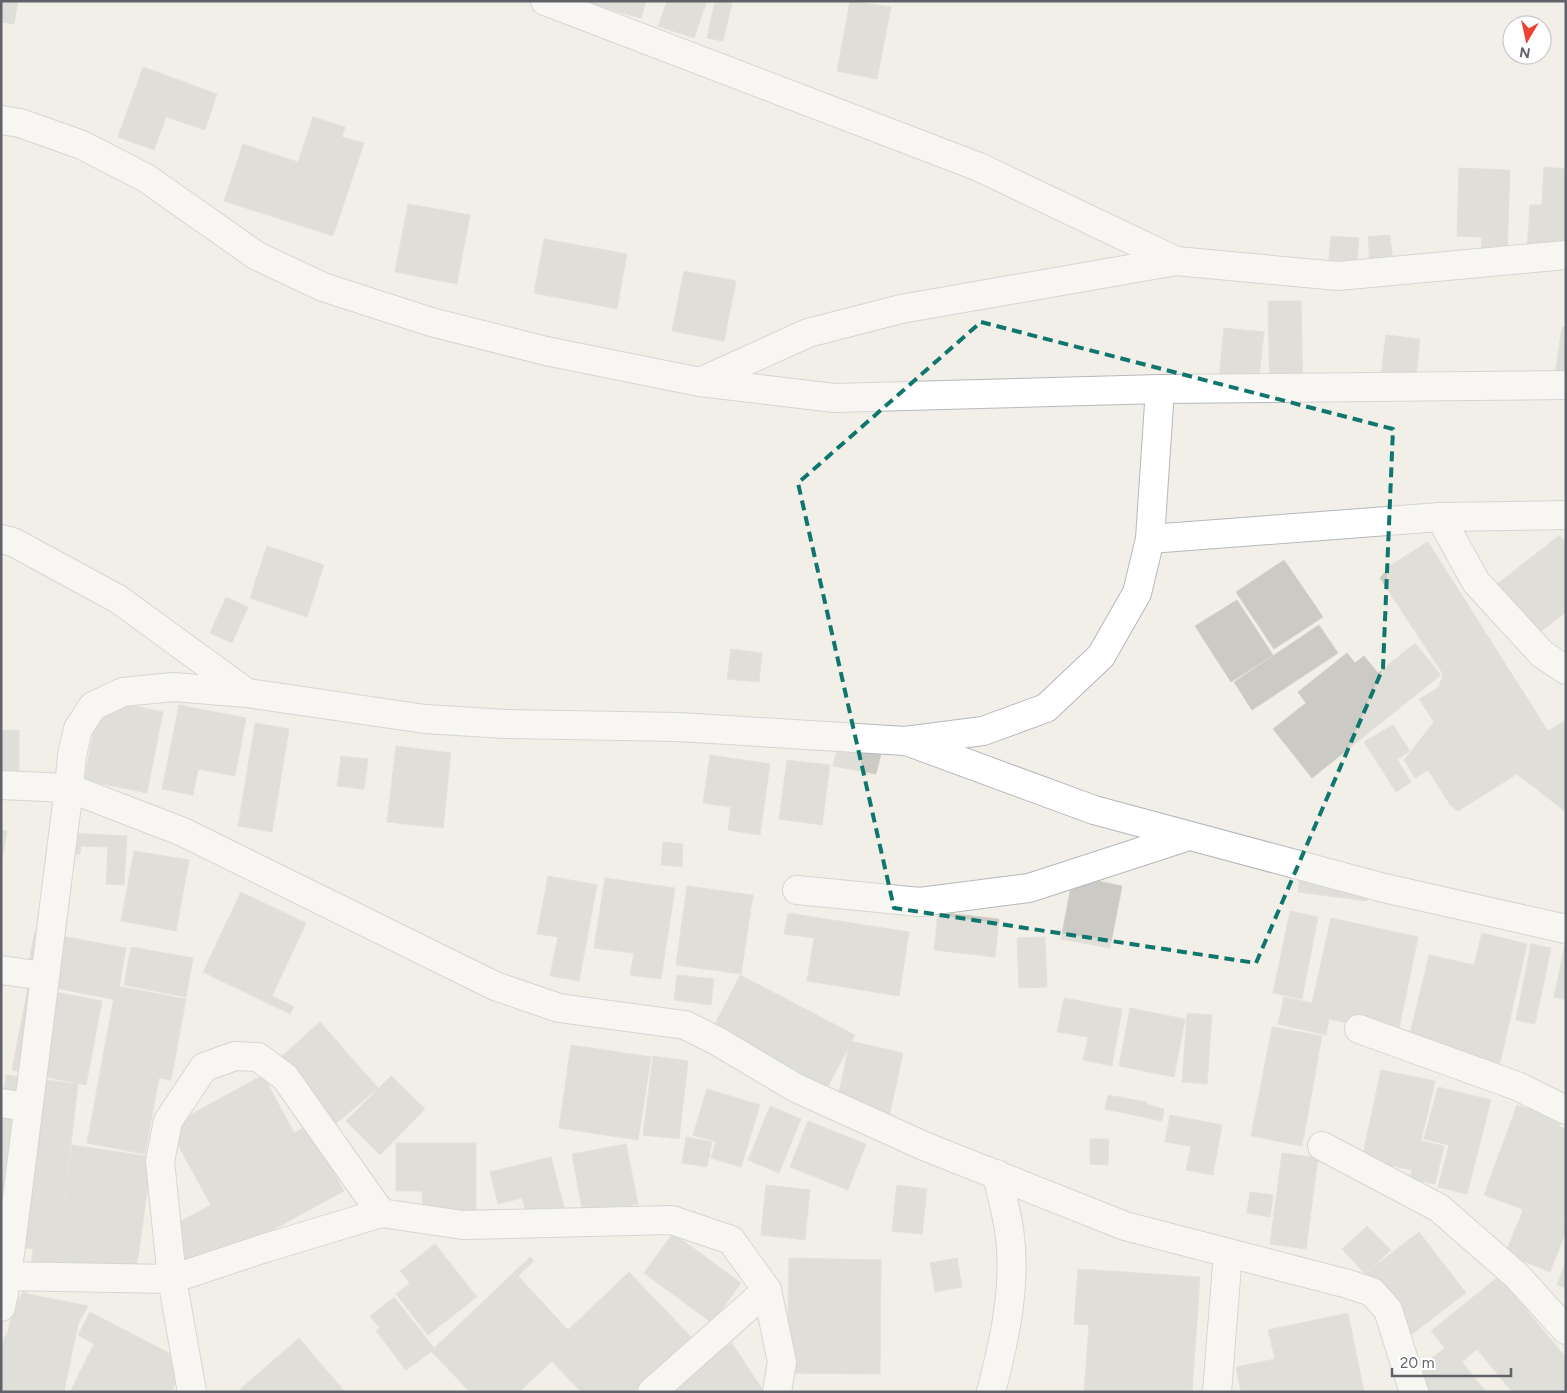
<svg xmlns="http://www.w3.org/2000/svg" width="1567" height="1393" font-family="Figtree,sans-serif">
  <rect width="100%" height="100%" fill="#f1efe8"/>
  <g fill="#cccac5" stroke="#d6d1c6">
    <polygon points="1,1 18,1 14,24 1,22"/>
    <polygon points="539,1 646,1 641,18 586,3"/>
    <polygon points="667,1 707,1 694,38 658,26"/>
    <polygon points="715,1 732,3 723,41 707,38"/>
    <polygon points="850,1 891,7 877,79 837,71"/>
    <polygon points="143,67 217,94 205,130 166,117 154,150 118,137"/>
    <polygon points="313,117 345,127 342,137 364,143 333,236 224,201 243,144 298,162"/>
    <polygon points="1544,167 1566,169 1566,251 1527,249 1530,205 1542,205"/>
    <polygon points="1459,168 1510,170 1507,255 1481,254 1482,237 1457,236"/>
    <polygon points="408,204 470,215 457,284 395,272"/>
    <polygon points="1390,235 1393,263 1370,265 1368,237"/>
    <polygon points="1331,236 1359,238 1356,271 1328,269"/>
    <polygon points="544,239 627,254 617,309 534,293"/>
    <polygon points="684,271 736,281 724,341 672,331"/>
    <polygon points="1268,301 1301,301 1303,396 1270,397"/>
    <polygon points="1562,327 1566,327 1566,384 1554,382"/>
    <polygon points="1224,328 1264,332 1257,395 1218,390"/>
    <polygon points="1386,335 1420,339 1414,395 1379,390"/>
    <polygon points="1560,535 1566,543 1566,612 1527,642 1488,591"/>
    <polygon points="1428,542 1548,731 1566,720 1566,812 1517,774 1458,811 1451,806 1428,770 1415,778 1404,760 1434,722 1419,699 1439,687 1443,674 1380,578 1391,565"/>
    <polygon points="267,546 324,565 307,617 250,598"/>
    <polygon points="1284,560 1323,617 1274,649 1236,592"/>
    <polygon points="226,597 248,607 232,643 210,633"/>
    <polygon points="1237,600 1273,655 1231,682 1195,626"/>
    <polygon points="1319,625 1338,653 1252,710 1234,682"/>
    <polygon points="1415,643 1441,675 1312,778 1273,729 1306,703 1298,692 1347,653 1355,663 1364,656 1378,673"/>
    <polygon points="731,649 762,653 759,682 727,679"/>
    <polygon points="100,699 163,712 147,793 84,780"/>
    <polygon points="179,705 246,718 235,776 198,769 193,795 162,789"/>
    <polygon points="255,723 289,729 272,832 238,826"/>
    <polygon points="1393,725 1410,751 1397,759 1411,782 1396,792 1364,742"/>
    <rect x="1" y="730" width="18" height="53"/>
    <polygon points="838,744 881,754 876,774 833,766"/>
    <polygon points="396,746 451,753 443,828 387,822"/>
    <polygon points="710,755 770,764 760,835 728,830 731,807 703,803"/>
    <polygon points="341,756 368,759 364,789 337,786"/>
    <polygon points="787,760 830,765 822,825 779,819"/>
    <polygon points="1,830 7,831 1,865"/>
    <polygon points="65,833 127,836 124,885 106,884 108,847 81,846 80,854 64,854"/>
    <polygon points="663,842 683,844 682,867 661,865"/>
    <polygon points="134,851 189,860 176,931 121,921"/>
    <polygon points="1302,863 1371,872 1367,901 1298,892"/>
    <polygon points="548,876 597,885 579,981 550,976 558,937 537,934"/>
    <polygon points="1073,876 1122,886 1110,948 1061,939"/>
    <polygon points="605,878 675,888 661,979 630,975 634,953 594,948"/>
    <polygon points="687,886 753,895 741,974 676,965"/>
    <polygon points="241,892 306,923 272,996 294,1007 290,1014 203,972"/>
    <polygon points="1290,911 1318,917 1302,999 1273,993"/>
    <polygon points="938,912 999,919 995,957 934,950"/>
    <polygon points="788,913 909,932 899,996 807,981 814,938 784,934"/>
    <polygon points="1331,918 1418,937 1398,1034 1329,1019 1326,1035 1278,1024 1284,997 1312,1003"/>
    <polygon points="35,931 126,948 117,1000 25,982"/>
    <polygon points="1482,933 1527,944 1500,1063 1408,1042 1429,955 1474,965"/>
    <polygon points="1045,937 1047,987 1019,988 1017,938"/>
    <polygon points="1531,944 1551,948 1535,1024 1516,1020"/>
    <polygon points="1565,944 1566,944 1566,1000 1554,997"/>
    <polygon points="131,947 193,958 186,997 124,985"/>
    <polygon points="677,975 714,979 711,1005 674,1000"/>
    <polygon points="740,975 855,1035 826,1090 712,1030"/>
    <polygon points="116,986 186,999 171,1080 159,1078 145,1154 87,1143"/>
    <polygon points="28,987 102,1001 86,1085 12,1070"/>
    <polygon points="1064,998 1122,1009 1112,1066 1083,1060 1088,1037 1057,1032"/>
    <polygon points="1130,1008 1185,1019 1174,1077 1119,1066"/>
    <polygon points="1187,1013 1212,1015 1207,1084 1182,1082"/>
    <polygon points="320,1022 378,1088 331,1128 274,1063"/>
    <polygon points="1272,1027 1322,1036 1302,1146 1251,1136"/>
    <polygon points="850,1041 903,1053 888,1122 835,1111"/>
    <polygon points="571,1045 651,1057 638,1140 559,1128"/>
    <polygon points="653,1056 688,1061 679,1139 643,1135"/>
    <polygon points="1381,1070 1435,1081 1421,1141 1444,1146 1435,1184 1410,1179 1412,1170 1362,1159"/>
    <polygon points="6,1075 78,1084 56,1271 31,1267 33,1249 7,1246 13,1198 1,1197 1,1113"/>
    <polygon points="263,1075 294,1133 308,1125 344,1191 263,1235 193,1282 164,1230 211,1205 168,1127"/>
    <polygon points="391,1076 425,1109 380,1155 346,1121"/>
    <polygon points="1438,1087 1491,1100 1467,1194 1438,1187 1449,1145 1424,1139"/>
    <polygon points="707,1089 760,1105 741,1167 711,1158 716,1142 693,1135"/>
    <polygon points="1108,1095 1146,1102 1146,1104 1164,1109 1162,1121 1105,1109"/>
    <polygon points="1517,1105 1561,1121 1559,1126 1566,1129 1566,1225 1484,1195"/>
    <polygon points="770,1106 801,1119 779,1173 748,1160"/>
    <polygon points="1170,1115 1222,1125 1213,1175 1186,1170 1191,1146 1165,1142"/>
    <polygon points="808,1121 866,1144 848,1190 790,1167"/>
    <polygon points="686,1137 712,1142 707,1167 682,1163"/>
    <polygon points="1090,1139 1109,1139 1108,1165 1090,1164"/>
    <polygon points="396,1143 476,1143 476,1228 423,1228 422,1191 396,1191"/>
    <polygon points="626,1144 638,1204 583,1214 572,1154"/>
    <polygon points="72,1145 152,1157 135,1279 55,1268"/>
    <polygon points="1282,1153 1318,1158 1306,1249 1270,1244"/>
    <polygon points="551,1157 564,1207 527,1215 522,1198 498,1204 490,1172"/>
    <polygon points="766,1185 810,1190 805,1240 761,1235"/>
    <polygon points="897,1185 927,1189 922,1234 892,1231"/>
    <polygon points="1250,1192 1273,1195 1270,1217 1247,1213"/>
    <polygon points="1524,1208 1566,1225 1566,1232 1550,1272 1505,1254"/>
    <polygon points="1367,1226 1391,1250 1365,1274 1342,1249"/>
    <polygon points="1419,1232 1466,1293 1404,1340 1358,1279"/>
    <polygon points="673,1233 741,1283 712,1323 644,1273"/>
    <polygon points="435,1244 477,1297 428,1335 396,1294 410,1283 400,1271"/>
    <polygon points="530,1257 534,1261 518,1276 568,1330 629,1272 691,1337 633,1392 581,1392 552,1361 519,1392 470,1392 431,1351"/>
    <polygon points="789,1258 881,1260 880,1374 787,1373"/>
    <polygon points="957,1258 962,1287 935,1292 930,1263"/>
    <polygon points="1566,1261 1566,1288 1557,1285"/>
    <polygon points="1078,1269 1200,1277 1192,1392 1084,1392 1089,1325 1074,1324"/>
    <polygon points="1499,1276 1566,1358 1566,1392 1512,1392 1477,1349 1462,1362 1486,1392 1409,1392 1401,1382 1445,1348 1431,1331"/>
    <polygon points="23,1291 28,1294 88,1306 78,1324 64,1392 1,1392 1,1344 8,1332 13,1309"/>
    <polygon points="394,1297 435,1349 406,1370 376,1331 380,1328 370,1316"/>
    <polygon points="90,1312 186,1362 171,1392 70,1392 94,1344 78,1335"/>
    <polygon points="1348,1313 1364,1392 1241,1392 1236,1367 1275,1359 1268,1330"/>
    <polygon points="299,1338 345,1392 237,1392"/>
    <polygon points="732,1343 764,1392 661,1392 660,1390"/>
  </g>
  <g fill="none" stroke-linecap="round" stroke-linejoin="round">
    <defs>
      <g id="minor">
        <polyline points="545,1 979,167 1176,261"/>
        <polyline points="1,120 20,123 82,145 146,178 257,256 323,287 431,322 546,351 700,382 834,398 1160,389 1566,385"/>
        <polyline points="700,382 808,333 901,309 1176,261 1338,276 1566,255"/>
        <polyline points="1160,389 1150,539 1137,593 1101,656 1046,708 983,731 905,741 679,727 505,724 425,719 247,693 173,687 123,692 93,706 78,729 72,755 69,788 183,832 495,986 559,1008 685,1025 717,1041 796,1088 924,1146 1125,1226 1348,1284 1372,1292 1388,1310 1414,1392"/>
        <polyline points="1440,517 1476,582 1542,654 1566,670"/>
        <polyline points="1,539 13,542 118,599 247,693"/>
        <polyline points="1150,539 1440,517 1566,515"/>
        <polyline points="909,742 1094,810 1384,888 1566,929"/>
        <polyline points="1,785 69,788 7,1277 1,1307"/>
        <polyline points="797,890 920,902 1029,888 1189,836"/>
        <polyline points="1,970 44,976"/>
        <polyline points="1359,1029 1517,1086 1566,1110"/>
        <polyline points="1,1103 28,1107"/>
        <polyline points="1322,1146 1439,1208 1517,1276 1566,1330"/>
        <polyline points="381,1213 285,1077 258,1057 235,1056 204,1067 168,1121 160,1161 172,1279 265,1248 381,1213 463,1225 672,1220 731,1240 767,1290 782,1362 777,1392"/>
        <polyline points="1,1276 172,1279 192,1392"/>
        <polyline points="652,1392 767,1290"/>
        <path d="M991,1392C1004,1342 1016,1289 1010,1237C1008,1216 1001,1195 997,1174"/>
        <polyline points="1217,1392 1228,1253"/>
      </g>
    </defs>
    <use href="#minor" stroke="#b5b8bc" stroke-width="30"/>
    <use href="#minor" stroke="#fff" stroke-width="28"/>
  </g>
  <path d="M0 0H1567V1393H0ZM981,322L1393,429L1383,668L1256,963L894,908L798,483Z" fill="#f1efe8" fill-opacity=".55" fill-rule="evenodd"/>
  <path fill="none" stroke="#0f766e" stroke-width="4" stroke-dasharray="10 6" stroke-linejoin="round" d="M981,322L1393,429L1383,668L1256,963L894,908L798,483Z"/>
  <rect width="1567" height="1393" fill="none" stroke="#5f6368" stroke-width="5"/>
  <g transform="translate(1527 40) rotate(189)"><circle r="24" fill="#ffffff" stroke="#bfc1c3"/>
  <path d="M0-4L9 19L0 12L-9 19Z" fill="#ea4335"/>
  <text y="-8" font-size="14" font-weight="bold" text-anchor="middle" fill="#5f6368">N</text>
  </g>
  <path d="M1392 1368v8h119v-8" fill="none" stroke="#5f6368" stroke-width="2.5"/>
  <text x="1400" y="1368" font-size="15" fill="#5f6368" stroke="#ffffff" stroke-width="4" paint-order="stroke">20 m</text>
</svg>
